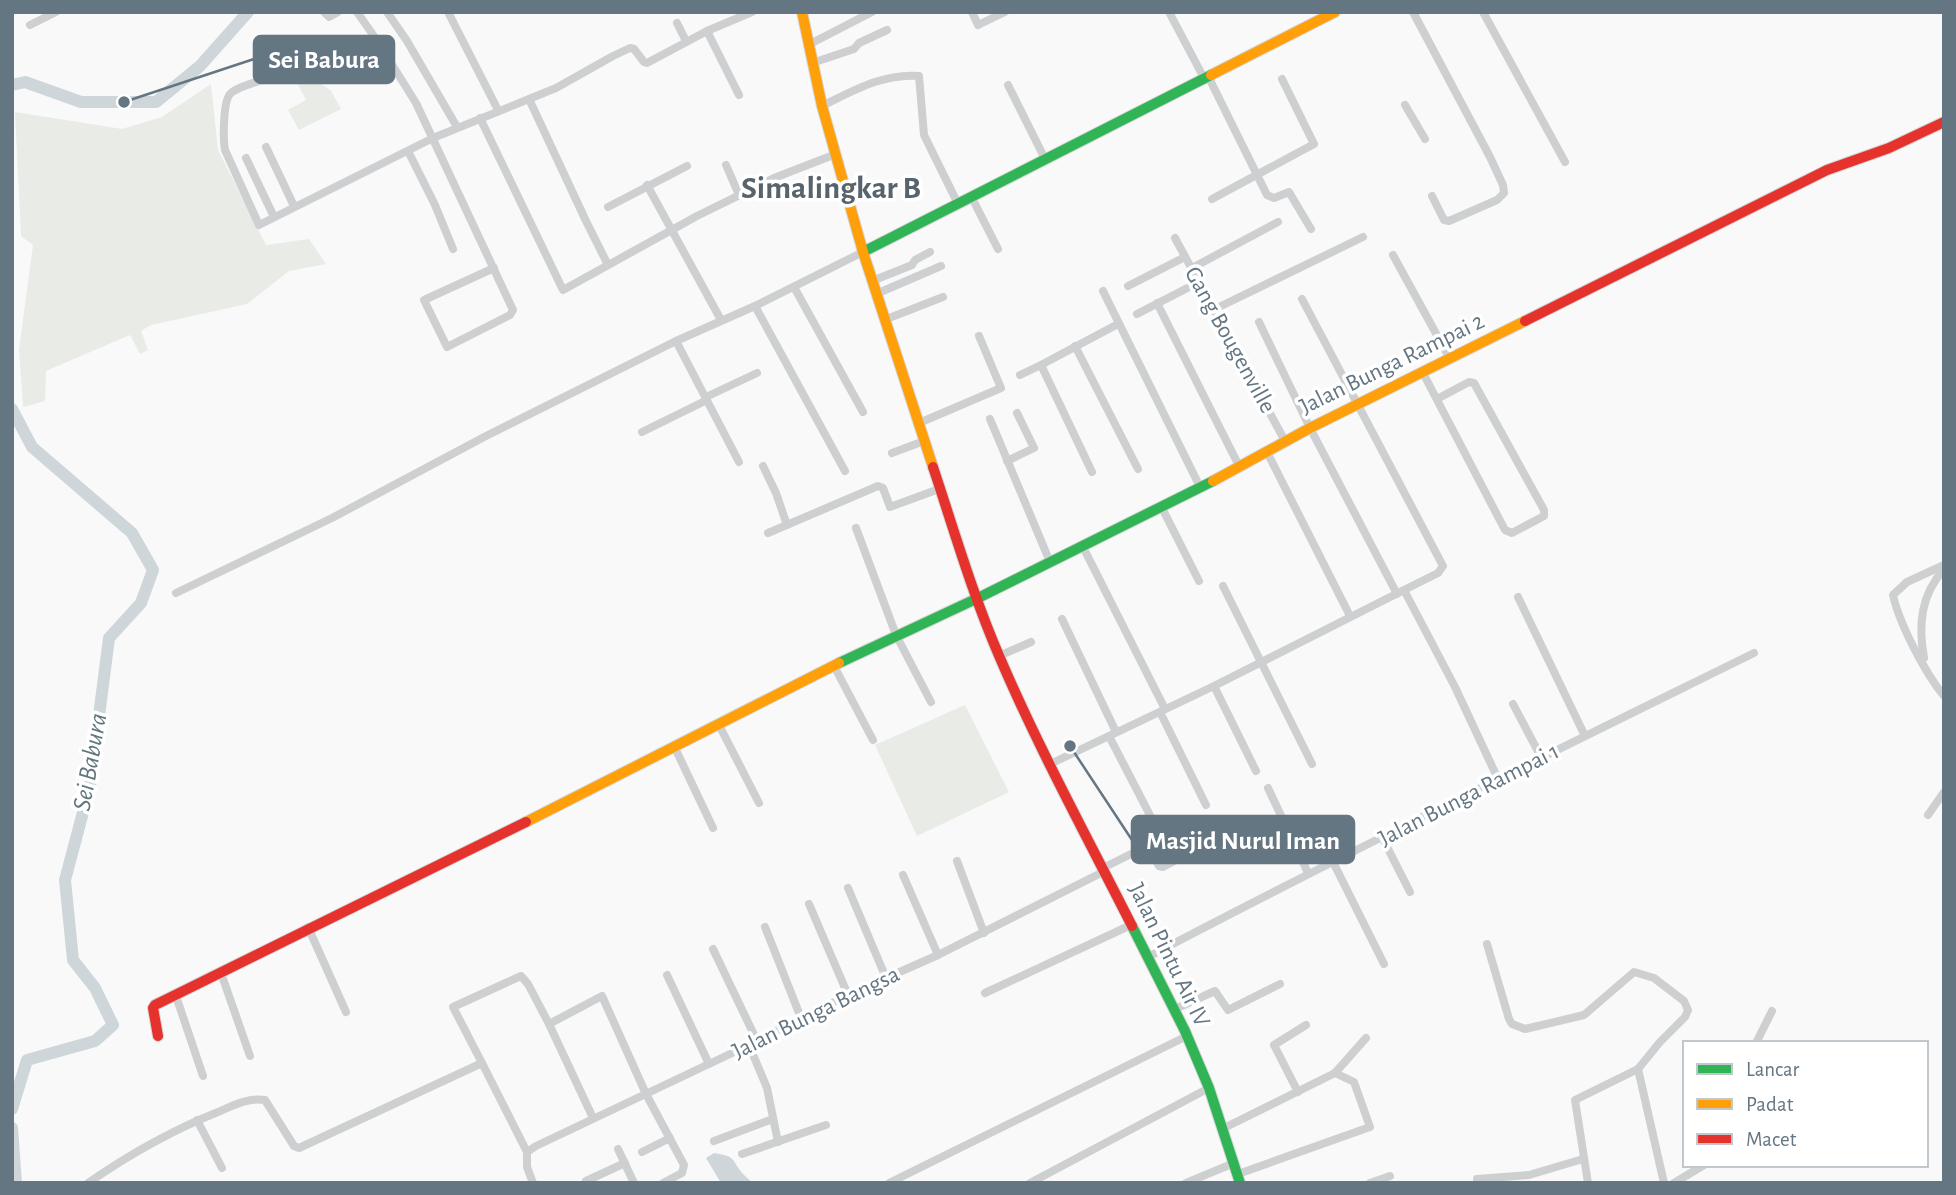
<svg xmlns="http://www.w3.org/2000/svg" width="1956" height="1195" font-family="'Alegreya Sans',sans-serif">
  <rect width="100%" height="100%" fill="#f9f9f9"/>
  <g fill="#e8ebe6">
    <polygon points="302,70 331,91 341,109 299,130 288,110 306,100 293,75"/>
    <polygon points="211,84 218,150 266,245 309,239 326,264 289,271 247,304 151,325 141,331 148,350 140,354 130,335 46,371 45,401 23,407 19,350 33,245 21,236 15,112 122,129 162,117"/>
    <polygon points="965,705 1009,792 917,836 875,745"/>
  </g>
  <path fill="#ced6d9" d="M714,1153C738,1157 730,1159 743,1174C746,1177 750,1180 752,1183H721L706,1158Z"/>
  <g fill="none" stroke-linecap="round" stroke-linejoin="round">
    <g stroke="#ced6d9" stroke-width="12">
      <polyline points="12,85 25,82 81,102 156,102 200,66 248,12"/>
      <polyline points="12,409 32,447 132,533 153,570 141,603 109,638 90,786 65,880 73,960 95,988 113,1025 95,1041 27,1060 12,1109"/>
      <polyline points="12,1128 16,1183"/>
    </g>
    <defs>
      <g id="fast">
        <polyline points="863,252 1211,75"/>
        <polyline points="839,663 978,598 1213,481"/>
        <polyline points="1132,926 1185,1031 1209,1088 1240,1183"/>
      </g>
      <g id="slow">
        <polyline points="802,12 822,106 863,252 933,467"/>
        <polyline points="1211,75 1335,12"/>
        <polyline points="1213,481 1310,428 1525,321"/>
        <polyline points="526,822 839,663"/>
      </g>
      <g id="jam">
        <polyline points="1525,321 1827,170 1889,148 1944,122"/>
        <path d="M933,467C954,530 973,596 1000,658C1039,749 1087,837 1132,926"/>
        <polyline points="158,1036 153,1008 155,1005 526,822"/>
      </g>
    </defs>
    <use href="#fast" stroke="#d5d6d7" stroke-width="12"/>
    <use href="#slow" stroke="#d5d6d7" stroke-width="12"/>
    <use href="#jam" stroke="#d5d6d7" stroke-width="12"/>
    <g stroke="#cecfd0" stroke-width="8">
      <polyline points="324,12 329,17 338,12"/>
      <polyline points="357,12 376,39 416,103 513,310 510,315 447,347 424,300 494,268"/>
      <polyline points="387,12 407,41 457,127"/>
      <polyline points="448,12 498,110"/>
      <polyline points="972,12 978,25 1005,12"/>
      <polyline points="1169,12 1205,80"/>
      <polyline points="1413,12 1490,157 1503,185 1504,193 1497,200 1449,221 1444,220 1432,196"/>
      <polyline points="1483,12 1565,162"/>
      <polyline points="677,23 686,41"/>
      <polyline points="30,25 56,12"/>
      <polyline points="707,31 739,95"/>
      <polyline points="808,45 872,12"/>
      <polyline points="812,63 854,49 859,43 887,30"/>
      <polyline points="1209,78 1267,195 1274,198 1289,192 1311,229"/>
      <path d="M261,80C252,84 236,87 230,94C223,102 223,139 225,150L259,225L433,138L556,88L613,56L630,48L634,49L644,62L647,63L707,31L752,12"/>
      <polyline points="1008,85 1045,159"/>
      <polyline points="529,99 586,221 608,265"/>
      <polyline points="1405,105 1425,139"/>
      <path d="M822,106C853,91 883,73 919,76L924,135L958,204"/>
      <polyline points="480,118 563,290 697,216 774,178 836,154"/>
      <polyline points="266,147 294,206"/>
      <polyline points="408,151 435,205 453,249"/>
      <polyline points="246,158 274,217"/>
      <polyline points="726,165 739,195"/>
      <polyline points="647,185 721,320"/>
      <polyline points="971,196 998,249"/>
      <polyline points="1212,199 1314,144 1282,79"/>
      <polyline points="608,207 687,166"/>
      <polyline points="1175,238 1285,441"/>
      <polyline points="1393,255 1450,359"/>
      <polyline points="1192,268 1278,222"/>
      <polyline points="872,281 912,265 915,260 930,252"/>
      <polyline points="1128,286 1185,257"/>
      <polyline points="794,287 863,412"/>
      <polyline points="1103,291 1200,487"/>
      <polyline points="876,294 941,266"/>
      <polyline points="1302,299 1443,566 1438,573 1404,590"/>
      <polyline points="1157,303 1239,466"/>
      <polyline points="755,306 845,471"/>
      <polyline points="1215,309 1363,237"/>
      <polyline points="1137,314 1199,282"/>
      <polyline points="884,320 943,297"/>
      <polyline points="1259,322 1310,428 1397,594"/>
      <polyline points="676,341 739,462"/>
      <polyline points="1075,346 1138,469"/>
      <polyline points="1423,373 1505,530 1512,533 1544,516 1544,510 1474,383 1469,382 1437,399"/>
      <polyline points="1020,375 1041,365"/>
      <polyline points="706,397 757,373"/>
      <polyline points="990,419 1050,562"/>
      <polyline points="919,423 1001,388 979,336"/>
      <polyline points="642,432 707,400"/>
      <polyline points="1267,452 1350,616"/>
      <polyline points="892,453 924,441"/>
      <polyline points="1007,461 1034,448 1017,413"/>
      <polyline points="763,466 776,493 787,525"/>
      <polyline points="1092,472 1041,365 1118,324"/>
      <polyline points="1161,506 1199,581"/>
      <polyline points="856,528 896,635 931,702"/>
      <polyline points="768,533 878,486 883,488 890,507 939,489"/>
      <polyline points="1082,545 1165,709"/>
      <path d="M1944,565L1907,582L1893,595C1899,623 1925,673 1944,696"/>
      <polyline points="1223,586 1312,764"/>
      <polyline points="176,593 332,518 486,436 676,341 755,306 863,252"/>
      <polyline points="1518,597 1585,736"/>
      <polyline points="1062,619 1116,732"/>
      <polyline points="999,656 1031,642"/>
      <path d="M1924,658C1918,624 1921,595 1944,569"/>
      <polyline points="834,666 873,740"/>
      <polyline points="1214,686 1256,771"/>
      <polyline points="1513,704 1541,757"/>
      <polyline points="1160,712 1206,805"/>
      <polyline points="719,725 759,803"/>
      <polyline points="1109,736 1154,823"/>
      <polyline points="675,748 713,828"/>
      <polyline points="1050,764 1214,686 1404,590 1455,687 1498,779"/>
      <polyline points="1268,788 1308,873"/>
      <polyline points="1928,815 1944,792"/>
      <polyline points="1383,839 1410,892"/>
      <polyline points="957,861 984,933"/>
      <polyline points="1333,862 1384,964"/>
      <polyline points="1103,868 1147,846 1159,866 1163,867 1216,839"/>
      <polyline points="903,875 938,955"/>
      <polyline points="848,888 886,978"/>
      <polyline points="809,904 848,995"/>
      <polyline points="308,927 346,1012"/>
      <polyline points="765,927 801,1018"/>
      <polyline points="1487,944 1509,1019 1512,1024 1525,1029 1584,1015 1634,972 1654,978 1684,1001 1688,1010 1685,1017 1660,1042 1638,1069 1575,1100 1588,1183"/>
      <polyline points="713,949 757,1041"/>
      <path d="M1148,957C1348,852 1551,753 1754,653"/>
      <polyline points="221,973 250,1056"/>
      <polyline points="667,975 709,1064"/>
      <polyline points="985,993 1131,925"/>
      <polyline points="176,996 203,1076"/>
      <polyline points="1175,1009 1215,991 1228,1010 1280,984"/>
      <polyline points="549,1024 602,996 646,1094 684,1165 682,1173 663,1183"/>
      <polyline points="1756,1043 1772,1011"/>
      <polyline points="749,1045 767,1088 778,1142"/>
      <polyline points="482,1063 453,1007 521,976 528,984 549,1024 593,1118"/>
      <polyline points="1638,1069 1664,1183"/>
      <polyline points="1298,1092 1274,1045 1306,1025"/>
      <polyline points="197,1120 222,1168"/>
      <polyline points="1222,1129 1335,1073 1366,1038"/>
      <polyline points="714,1141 773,1119"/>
      <polyline points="618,1149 634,1183"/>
      <polyline points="527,1152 536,1146 749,1045 848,995 938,955 1105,871"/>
      <polyline points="642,1152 670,1138"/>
      <polyline points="742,1154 826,1125"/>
      <polyline points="1238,1174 1370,1127 1354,1082 1335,1073"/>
      <polyline points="1477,1179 1529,1175 1583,1159"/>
      <polyline points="586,1181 625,1163"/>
      <path d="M88,1183C130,1154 170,1131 218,1112C232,1106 249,1097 265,1100L294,1146L299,1148L482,1063L527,1152V1167L533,1183"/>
      <polyline points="889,1183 1187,1036"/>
      <polyline points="1030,1183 1209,1088"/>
      <polyline points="1186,1183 1234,1163"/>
      <polyline points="1370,1183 1390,1176"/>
      <polyline points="1674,1183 1704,1165"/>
    </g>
    <use href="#fast" stroke="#30b455" stroke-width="10"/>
    <use href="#slow" stroke="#ff9f0a" stroke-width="10"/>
    <use href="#jam" stroke="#e5322d" stroke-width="10"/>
  </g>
  <g text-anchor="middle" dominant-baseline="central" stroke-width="7" stroke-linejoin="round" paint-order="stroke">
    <g font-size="24" fill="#657683" stroke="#fff">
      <text transform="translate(1230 340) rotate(61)">Gang Bougenville</text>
      <text transform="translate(1392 364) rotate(-26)">Jalan Bunga Rampai 2</text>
      <text transform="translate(1469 795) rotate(-27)">Jalan Bunga Rampai 1</text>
      <text transform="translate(1169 955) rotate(64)">Jalan Pintu Air IV</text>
      <text transform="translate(816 1013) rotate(-26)">Jalan Bunga Bangsa</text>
    </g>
    <g font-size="26" font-style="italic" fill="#60757c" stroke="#fff">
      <text transform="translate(90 762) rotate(-80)">Sei Babura</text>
    </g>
    <g font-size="32" font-weight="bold" fill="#57646e" stroke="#fff">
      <text x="831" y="188">Simalingkar B</text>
    </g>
  </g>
  <path fill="none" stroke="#657683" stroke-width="2.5" d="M124 102L254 59M1070 746L1132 840"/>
  <g fill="#657683" stroke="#fff" stroke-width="2.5">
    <circle cx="124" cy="102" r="7"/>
    <circle cx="1070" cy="746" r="7"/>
  </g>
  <g fill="#657683" stroke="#657683" stroke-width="2.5">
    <rect x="254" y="36" width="140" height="47" rx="7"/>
    <rect x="1132" y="816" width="222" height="47" rx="7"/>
  </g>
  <g font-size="26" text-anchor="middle" font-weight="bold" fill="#fff">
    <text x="324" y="68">Sei Babura</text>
    <text x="1243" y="849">Masjid Nurul Iman</text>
  </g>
  <rect width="1956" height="1195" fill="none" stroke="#657683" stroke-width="28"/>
  <rect x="1683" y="1041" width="245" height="126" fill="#ffffff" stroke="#c1c8cd" stroke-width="2"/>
  <rect x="1697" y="1064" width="35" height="10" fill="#30b455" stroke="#c1c8cd" stroke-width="2"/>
  <text x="1746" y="1076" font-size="21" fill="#657683">Lancar</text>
  <rect x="1697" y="1099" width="35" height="10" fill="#ff9f0a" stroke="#c1c8cd" stroke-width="2"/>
  <text x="1746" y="1111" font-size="21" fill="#657683">Padat</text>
  <rect x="1697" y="1134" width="35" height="10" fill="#e5322d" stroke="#c1c8cd" stroke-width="2"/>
  <text x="1746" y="1146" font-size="21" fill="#657683">Macet</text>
</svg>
